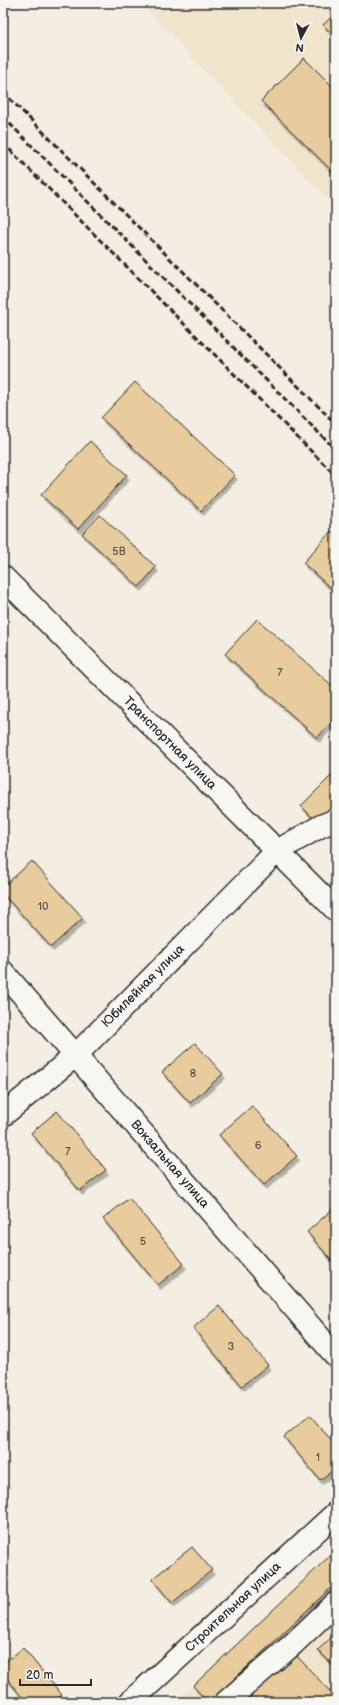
<svg xmlns="http://www.w3.org/2000/svg" width="339" height="1705" font-family="'Balsamiq Sans',sans-serif">
  <defs>
    <filter id="shadow"><feDropShadow dx="2.5" dy="4.5" stdDeviation="0" flood-color="#0004"/></filter>
  </defs>
  <rect width="100%" height="100%" fill="#f3eee1"/>
  <filter id="ink" filterUnits="userSpaceOnUse"><feTurbulence type="fractalNoise" baseFrequency=".025" numOctaves="2"/><feDisplacementMap in="SourceGraphic" scale="8" xChannelSelector="R" yChannelSelector="G"/><feConvolveMatrix kernelMatrix="1 2 1 2 8 2 1 2 1" color-interpolation-filters="sRGB"/></filter>
  <g filter="url(#ink)">
    <g fill="#f0e4cd">
      <polygon points="140,3 336,3 336,208"/>
      <polygon points="336,1550 336,1702 175,1702"/>
    </g>
    <g fill="#e8cc9d" stroke="#2b2b2b" filter="url(#shadow)">
      <polygon points="336,13 336,38 323,25"/>
      <polygon points="304,58 336,90 336,175 261,101"/>
      <polygon points="135,382 235,475 201,511 101,418"/>
      <polygon points="90,441 127,475 78,529 41,495"/>
      <polygon points="100,515 156,567 139,587 82,534"/>
      <polygon points="331,531 336,536 336,593 303,563"/>
      <polygon points="257,619 336,689 336,717 317,738 225,654"/>
      <polygon points="336,771 336,811 321,826 301,806"/>
      <polygon points="32,861 83,918 51,947 3,894 3,887"/>
      <polygon points="195,1043 223,1074 190,1103 162,1072"/>
      <polygon points="252,1106 297,1156 264,1185 219,1135"/>
      <polygon points="57,1111 106,1170 80,1191 31,1133"/>
      <polygon points="129,1198 184,1264 158,1285 103,1219"/>
      <polygon points="336,1206 336,1265 307,1232"/>
      <polygon points="219,1306 268,1365 242,1386 193,1328"/>
      <polygon points="310,1415 336,1446 336,1468 320,1480 284,1437"/>
      <polygon points="192,1547 212,1570 172,1603 152,1579"/>
      <polygon points="336,1550 336,1583 210,1702 208,1702 193,1686"/>
      <polygon points="336,1633 336,1668 318,1650"/>
      <polygon points="23,1648 62,1695 53,1702 26,1702 3,1674 3,1664"/>
      <polygon points="294,1653 336,1698 336,1702 304,1702 298,1695 291,1702 242,1702"/>
      <polygon points="298,1695 304,1702 291,1702"/>
    </g>
    <g fill="none" stroke-linecap="round" stroke-linejoin="round">
      <defs>
        <g id="minor">
          <polyline points="3,577 336,910"/>
          <polyline points="3,972 336,1356"/>
          <polyline points="3,1115 76,1055 277,851 321,826 336,820"/>
          <polyline points="130,1702 336,1513"/>
          <polyline points="226,1702 293,1644 336,1603"/>
        </g>
      </defs>
      <use href="#minor" stroke="#2b2b2b" stroke-width="25"/>
      <use href="#minor" stroke="#f6f6f2" stroke-width="22"/>
      <g stroke="#2b2b2b" stroke-width="3" stroke-dasharray="6 3" stroke-linecap="butt">
        <polyline points="3,92 336,424"/>
        <polyline points="3,117 336,450"/>
        <polyline points="3,143 336,476"/>
      </g>
    </g>
  </g>
  <g text-anchor="middle" dominant-baseline="central" stroke-width="3" stroke-linejoin="round" paint-order="stroke">
    <g font-size="11" fill="#5a5348">
      <text x="119" y="551">5В</text>
      <text x="280" y="672">7</text>
      <text x="43" y="906">10</text>
      <text x="193" y="1073">8</text>
      <text x="258" y="1145">6</text>
      <text x="68" y="1151">7</text>
      <text x="143" y="1241">5</text>
      <text x="231" y="1346">3</text>
      <text x="318" y="1457">1</text>
    </g>
    <g font-size="13" fill="#2b2b2b" stroke="#f6f6f2">
      <text transform="translate(170 743) rotate(45)">Транспортная улица</text>
      <text transform="translate(143 986) rotate(-45)">Юбилейная улица</text>
      <text transform="translate(170 1164) rotate(49)">Вокзальная улица</text>
      <text transform="translate(233 1607) rotate(-43)">Строительная улица</text>
    </g>
  </g>
  <rect width="339" height="1705" fill="none" stroke="#f6f6f2" stroke-width="16"/>
  <rect x="8" y="8" width="323" height="1689" fill="none" stroke="#2b2b2b" stroke-width="1.5" filter="url(#ink)"/>
  <g transform="translate(301 38) rotate(187)" stroke="#f6f6f2" stroke-width="3" paint-order="stroke">
  <path d="M0-3L7 15L0 10L-7 15Z" fill="#2b2b2b"/>
  <text y="-6" font-size="11" font-weight="bold" text-anchor="middle" fill="#2b2b2b">N</text>
  </g>
  <path d="M20 1679v6h71v-6" fill="none" stroke="#2b2b2b" stroke-width="2"/>
  <text x="26" y="1679" font-size="12" fill="#2b2b2b" stroke="#f6f6f2" stroke-width="3" paint-order="stroke">20 m</text>
</svg>
